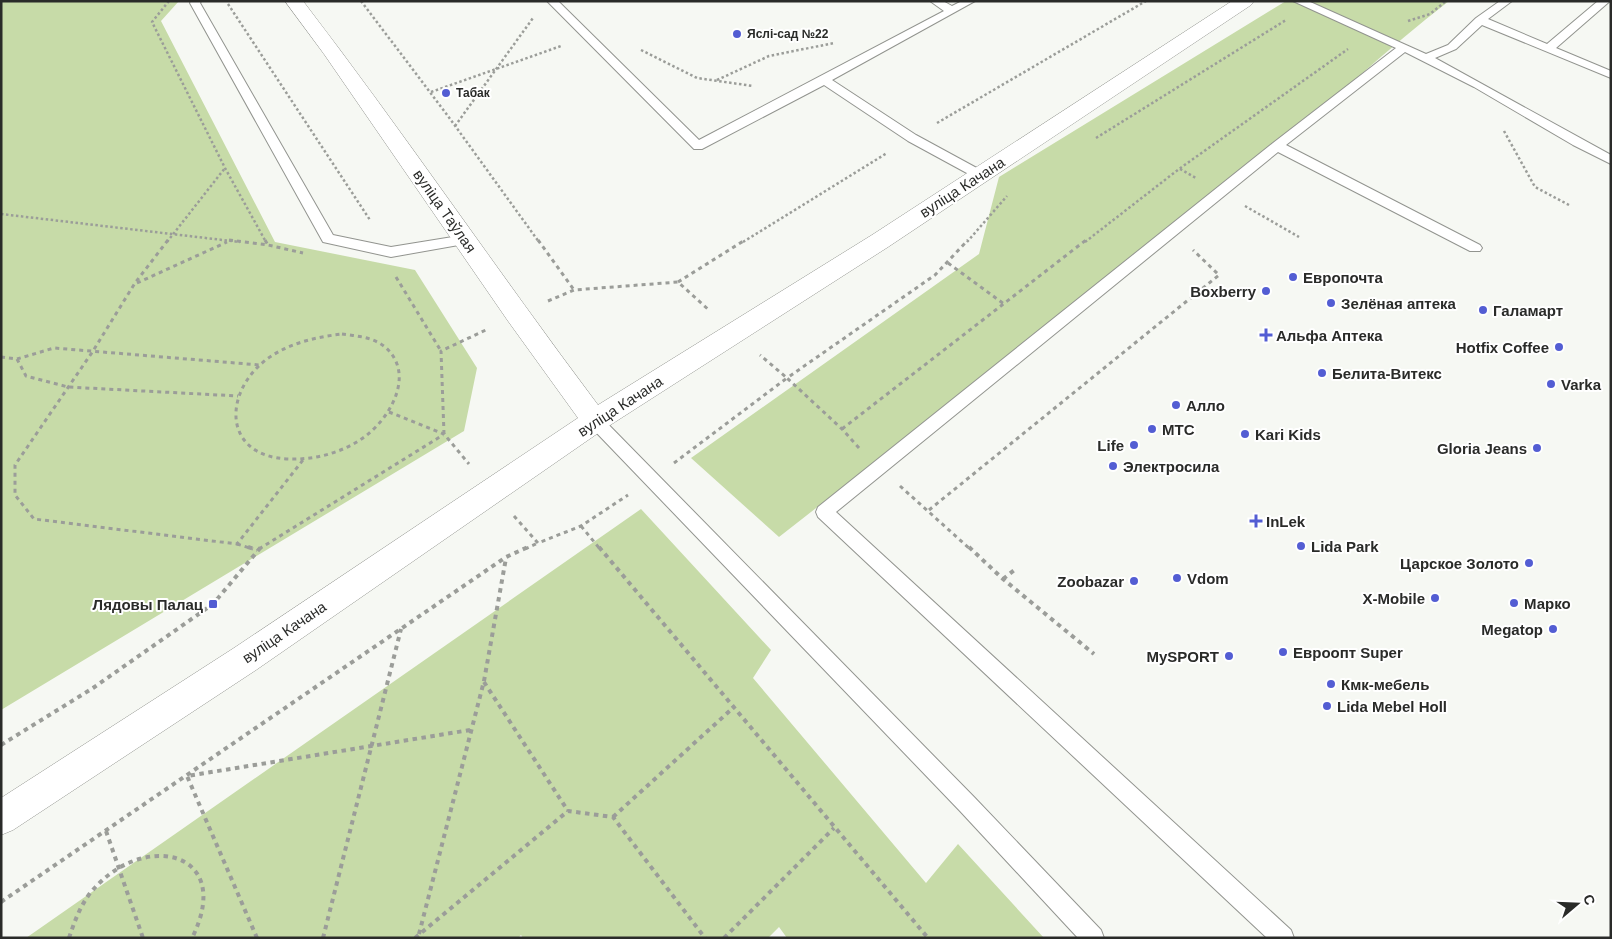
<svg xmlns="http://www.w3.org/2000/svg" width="1612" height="939" font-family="Arial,sans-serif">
  <rect width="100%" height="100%" fill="#f6f8f3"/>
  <g fill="#c7dba8">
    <polygon points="1,1 179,1 161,21 275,242 415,270 477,368 464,431 1,710"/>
    <path d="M1286,1H1449C1383,52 1323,110 1259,162L779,537L691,458L979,254L999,177Z"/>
    <polygon points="641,509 771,650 753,678 926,883 958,844 1044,938 787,938 779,927 768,938 523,938 521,935 518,938 26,938"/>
  </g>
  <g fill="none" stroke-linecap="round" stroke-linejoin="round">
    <defs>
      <g id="lane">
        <polygon points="191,1 201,1 200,3 333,235 391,247 465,235 470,237 472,240 470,243 391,257 323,242 190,3"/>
        <polygon points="547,1 558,1 699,140 944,11 930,1 943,1 952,6 962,1 975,1 832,80 916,135 984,172 986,175 984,178 976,178 908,141 824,85 702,149 694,149"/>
        <polygon points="1293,1 1308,1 1426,54 1448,45 1476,18 1500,1 1512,1 1488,19 1547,44 1598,1 1610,1 1556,48 1611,71 1611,78 1482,25 1456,49 1435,58 1611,155 1611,164 1573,145 1474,87 1405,52 1286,145 1480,245 1482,248 1480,251 1470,251 1278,152 836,512 1291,930 1294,938 1267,938 818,517 816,512 818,507 1273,143 1396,48"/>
        <polygon points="595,415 601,417 974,797 1101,930 1104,938 1078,938 960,811 589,425 587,421 589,417"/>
      </g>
      <path id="secondary" d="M285,1H303C405,134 498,272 598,405L872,235L1232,1H1254L1251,5L888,247L604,429L256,670L13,830L1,835V798L234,648L578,418L508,321L324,54Z"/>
    </defs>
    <use href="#lane" stroke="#92948f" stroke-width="2"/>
    <use href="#secondary" stroke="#92948f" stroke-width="1"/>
    <g stroke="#9b9d99" stroke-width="2.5" stroke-dasharray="2.5 2.5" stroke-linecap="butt">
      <polyline points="169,1 152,22 225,168 266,242"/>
      <polyline points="361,1 448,116 539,242"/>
      <polyline points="228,4 370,220"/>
      <polyline points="1408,21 1430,14 1446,1"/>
      <polyline points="641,50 697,78 753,86"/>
      <polyline points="717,80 769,56 834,43"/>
      <polyline points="431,92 561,46"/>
      <polyline points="937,123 1146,1"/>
      <polyline points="455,126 533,18"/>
      <polyline points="1504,131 1535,187 1569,205"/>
      <polyline points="1096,138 1286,20"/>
      <polyline points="1180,169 1196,178"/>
      <polyline points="1245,206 1299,237"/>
      <polyline points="1,214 240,242"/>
      <polyline points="167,242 225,168"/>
      <polyline points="743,242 887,153"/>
      <polyline points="967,242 1007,196"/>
      <polyline points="1085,242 1179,169 1348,49"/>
    </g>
    <g stroke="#9b9d99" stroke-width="3" stroke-dasharray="4 4" stroke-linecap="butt">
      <polyline points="168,240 135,283 93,351 15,465 15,495 34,519 237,544 303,460"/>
      <polyline points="229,240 268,245 303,253"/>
      <polyline points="265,240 268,245"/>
      <polyline points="538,240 574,290"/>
      <polyline points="948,263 1004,304"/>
      <polyline points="396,277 441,351"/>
      <polyline points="678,282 745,240"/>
      <polyline points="137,283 227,242"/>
      <polyline points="548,301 574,290 678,282 710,311"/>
      <path d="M342,334C357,336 373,337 385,347C415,373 392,415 367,435C345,452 316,460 289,459C223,457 222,393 267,359C289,343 316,337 342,334Z"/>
      <polyline points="1,357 17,359 54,348 260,365"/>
      <polyline points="17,359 26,376 68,387 238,396"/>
      <polyline points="389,412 444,434 469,464"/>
      <polyline points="842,429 1086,240"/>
      <polyline points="444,434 441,351 488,329"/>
      <polyline points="859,448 842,429 787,378 935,275 968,240"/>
      <polyline points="674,463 787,378 760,355"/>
      <polyline points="900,486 970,549"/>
      <polyline points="929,510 1219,275 1193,250"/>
      <polyline points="514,516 538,543 581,526 628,495"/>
      <polyline points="581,526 600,549"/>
      <polyline points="237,544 253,549"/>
      <polyline points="259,549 443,435"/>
      <polyline points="525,549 538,543"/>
    </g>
    <g stroke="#9b9d99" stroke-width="4" stroke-dasharray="4.5 4.5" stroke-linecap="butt">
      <polyline points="248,547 257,550"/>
      <polyline points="599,547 928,938"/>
      <polyline points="969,547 1003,579 1094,654"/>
      <polyline points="1003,579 1017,568"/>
      <polyline points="484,682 568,811"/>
      <polyline points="1,745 93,688 213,604 261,547"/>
      <polyline points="613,817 734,707"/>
      <polyline points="106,831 143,938"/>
      <polyline points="1,902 506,557 528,547"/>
      <polyline points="419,934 484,681 506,558"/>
      <path d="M69,938C74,923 79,909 88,896C138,829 237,848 192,938"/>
      <polyline points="257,938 187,776 470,730"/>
      <polyline points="323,938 401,629"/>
      <polyline points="415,938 568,811 613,817 705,938"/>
      <polyline points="724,938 834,828"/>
    </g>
    <use href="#lane" fill="#fff" fill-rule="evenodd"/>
    <use href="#secondary" fill="#fff" fill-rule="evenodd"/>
  </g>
  <g fill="#535dd3" stroke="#fff" stroke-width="2">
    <circle cx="737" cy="34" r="5"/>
    <circle cx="446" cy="93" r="5"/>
    <circle cx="1293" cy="277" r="5"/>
    <circle cx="1266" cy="291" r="5"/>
    <circle cx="1331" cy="303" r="5"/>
    <circle cx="1483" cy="310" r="5"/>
    <path d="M1263.5 327.5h5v5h5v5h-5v5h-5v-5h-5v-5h5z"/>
    <circle cx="1559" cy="347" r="5"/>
    <circle cx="1322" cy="373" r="5"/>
    <circle cx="1551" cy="384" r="5"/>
    <circle cx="1176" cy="405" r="5"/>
    <circle cx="1152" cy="429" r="5"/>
    <circle cx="1245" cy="434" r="5"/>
    <circle cx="1134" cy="445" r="5"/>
    <circle cx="1537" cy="448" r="5"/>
    <circle cx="1113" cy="466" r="5"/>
    <path d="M1253.5 513.5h5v5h5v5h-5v5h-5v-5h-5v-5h5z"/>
    <circle cx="1301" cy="546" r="5"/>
    <circle cx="1529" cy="563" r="5"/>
    <circle cx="1177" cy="578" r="5"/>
    <circle cx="1134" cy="581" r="5"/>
    <circle cx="1435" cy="598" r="5"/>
    <circle cx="1514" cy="603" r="5"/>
    <rect x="208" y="599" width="10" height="10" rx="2.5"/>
    <circle cx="1553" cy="629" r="5"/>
    <circle cx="1283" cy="652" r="5"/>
    <circle cx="1229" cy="656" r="5"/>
    <circle cx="1331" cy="684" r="5"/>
    <circle cx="1327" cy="706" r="5"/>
  </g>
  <g text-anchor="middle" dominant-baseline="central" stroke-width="4" stroke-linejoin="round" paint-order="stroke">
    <g font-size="12" font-weight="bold" fill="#2a2b29" stroke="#fff" text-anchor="start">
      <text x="747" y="34">Яслі-сад №22</text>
      <text x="456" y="93">Табак</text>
    </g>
    <g font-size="15" fill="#2a2b29" stroke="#fff">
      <text transform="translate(962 187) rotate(-33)">вуліца Качана</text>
      <text transform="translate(445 211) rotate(55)">вуліца Таўлая</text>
      <text transform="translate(620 406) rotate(-33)">вуліца Качана</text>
      <text transform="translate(284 632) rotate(-34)">вуліца Качана</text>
    </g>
    <g font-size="15" font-weight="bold" fill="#2a2b29" stroke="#fff" text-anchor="start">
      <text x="1303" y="277">Европочта</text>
      <text x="1256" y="291" text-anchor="end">Boxberry</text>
      <text x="1341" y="303">Зелёная аптека</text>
      <text x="1493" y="310">Галамарт</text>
      <text x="1276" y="335">Альфа Аптека</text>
      <text x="1549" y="347" text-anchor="end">Hotfix Coffee</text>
      <text x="1332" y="373">Белита-Витекс</text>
      <text x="1561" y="384">Varka</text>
      <text x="1186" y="405">Алло</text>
      <text x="1162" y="429">МТС</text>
      <text x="1255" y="434">Kari Kids</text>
      <text x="1124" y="445" text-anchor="end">Life</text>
      <text x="1527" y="448" text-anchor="end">Gloria Jeans</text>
      <text x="1123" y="466">Электросила</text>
      <text x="1266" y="521">InLek</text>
      <text x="1311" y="546">Lida Park</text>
      <text x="1519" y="563" text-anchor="end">Царское Золото</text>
      <text x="1187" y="578">Vdom</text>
      <text x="1124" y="581" text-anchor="end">Zoobazar</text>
      <text x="1425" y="598" text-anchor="end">X-Mobile</text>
      <text x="1524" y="603">Марко</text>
      <text x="203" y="604" text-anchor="end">Лядовы Палац</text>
      <text x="1543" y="629" text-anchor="end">Megatop</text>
      <text x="1293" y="652">Евроопт Super</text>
      <text x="1219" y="656" text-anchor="end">MySPORT</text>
      <text x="1341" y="684">Кмк-мебель</text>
      <text x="1337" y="706">Lida Mebel Holl</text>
    </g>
  </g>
  <rect width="1612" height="939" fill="none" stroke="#2a2b29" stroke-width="5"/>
  <g transform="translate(1577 904) rotate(71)" stroke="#ffffff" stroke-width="4" paint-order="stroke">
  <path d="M0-4L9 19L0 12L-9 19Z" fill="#2a2b29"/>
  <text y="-8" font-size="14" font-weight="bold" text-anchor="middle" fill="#2a2b29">С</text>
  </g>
</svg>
